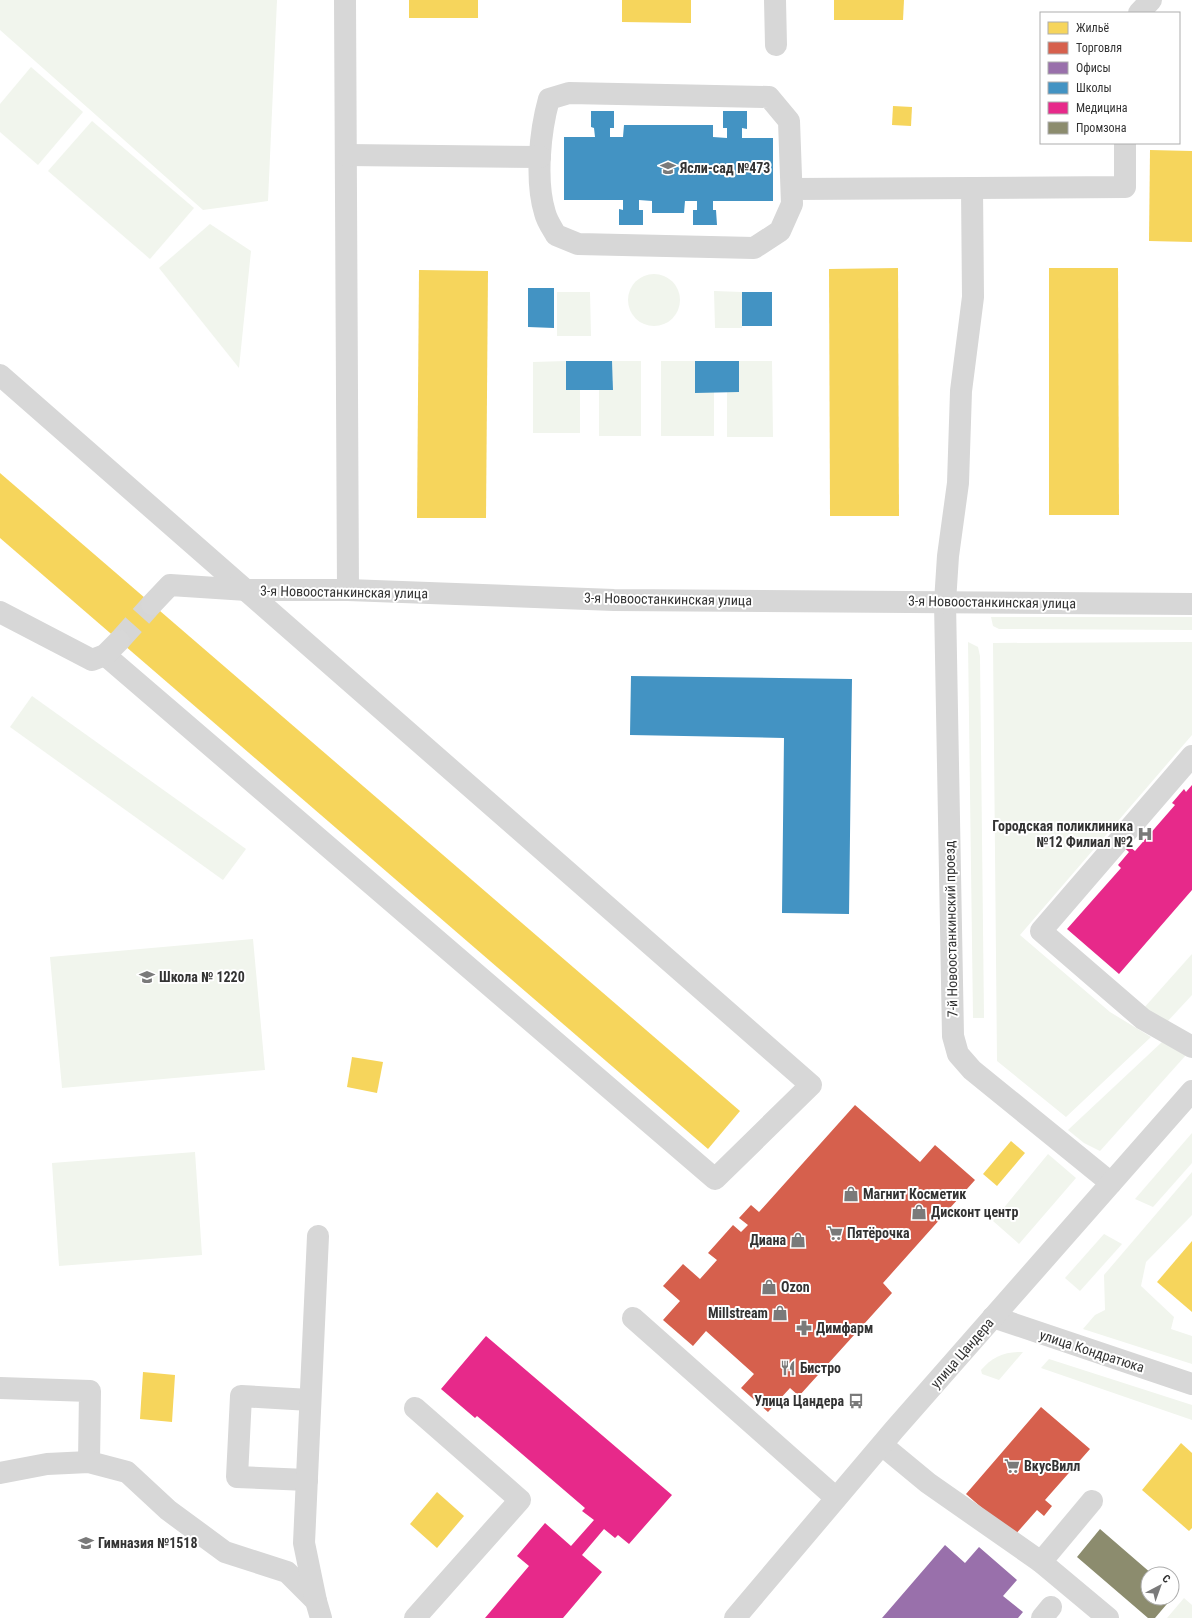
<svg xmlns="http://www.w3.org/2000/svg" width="1192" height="1618" font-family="'Roboto Condensed',sans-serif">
  <rect width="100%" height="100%" fill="#fff"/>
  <g fill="#f1f5ed">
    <polygon points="0,0 277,0 268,201 203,210 0,30"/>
    <polygon points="31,67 83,112 38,165 0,132 0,104"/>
    <polygon points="92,121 194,208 150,259 48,171"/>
    <polygon points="210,224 251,251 239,368 159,268"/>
    <circle cx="654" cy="300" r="26"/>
    <polygon points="714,291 742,292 742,328 715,328"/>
    <polygon points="557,292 590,292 591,336 557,336"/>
    <polygon points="566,361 566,390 580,390 580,433 533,433 533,362"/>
    <polygon points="612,361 641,361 641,436 599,436 599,390 613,390"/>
    <polygon points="661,361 695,361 695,392 714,392 714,436 661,436"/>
    <polygon points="739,361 772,361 773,437 727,437 727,392 739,392"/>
    <polygon points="991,617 1192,617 1192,630 999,629 993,626"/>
    <polygon points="968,642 978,647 980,656 984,1018 973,1018"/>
    <polygon points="1192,642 1192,735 1020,935 1110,1012 1151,1037 1066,1117 997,1061 993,643"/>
    <polygon points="32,696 246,849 223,880 10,727"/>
    <polygon points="253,939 265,1070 62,1088 50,957"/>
    <polygon points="1192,954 1192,995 1166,1023 1143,1009"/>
    <polygon points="1162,1042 1186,1055 1100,1151 1084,1143 1068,1130"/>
    <polygon points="1192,1133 1192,1163 1153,1207 1135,1199"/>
    <polygon points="195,1152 202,1255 59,1266 52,1163"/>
    <polygon points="1048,1154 1076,1178 1019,1244 993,1221"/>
    <polygon points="1192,1172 1192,1215 1146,1262 1141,1286 1174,1317 1171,1329 1192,1336 1192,1364 1083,1329 1095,1315 1105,1310 1104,1275"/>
    <polygon points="1104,1234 1122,1244 1080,1291 1065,1278"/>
    <path d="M1023,1352L999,1380L982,1374L981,1370C992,1357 1005,1351 1023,1352Z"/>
    <polygon points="1049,1359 1192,1405 1192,1420 1041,1368"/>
    <polygon points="1184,1598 1192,1605 1192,1618 1167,1618"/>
  </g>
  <g fill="#f6d55c">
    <rect x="409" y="0" width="69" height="18"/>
    <polygon points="622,0 691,0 691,23 622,22"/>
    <polygon points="834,0 904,0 903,20 834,20"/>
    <polygon points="893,106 912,107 911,126 892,125"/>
    <polygon points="1150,150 1192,151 1192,242 1149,241"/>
    <polygon points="898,268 899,516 830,516 829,269"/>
    <polygon points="1049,268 1118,268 1119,515 1049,515"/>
    <polygon points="419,270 488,271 486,518 417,518"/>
    <polygon points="0,473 740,1111 708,1149 0,538"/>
    <polygon points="352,1057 383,1062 377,1093 347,1087"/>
    <polygon points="1011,1141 1025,1153 997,1186 983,1174"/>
    <polygon points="1192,1241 1192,1312 1157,1282"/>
    <polygon points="143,1372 175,1375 172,1422 140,1419"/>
    <polygon points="1181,1443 1192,1453 1192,1528 1189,1531 1142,1490"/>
    <polygon points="437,1492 464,1516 437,1548 410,1524"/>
  </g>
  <g fill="#d6604d">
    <polygon points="855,1105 920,1162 935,1145 975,1180 883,1283 892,1293 799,1396 790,1388 768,1412 741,1388 754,1374 706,1331 693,1346 663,1320 680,1301 663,1286 683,1264 700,1279 717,1260 708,1253 733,1225 741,1232 748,1225 739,1218 751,1205 759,1212"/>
    <polygon points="1041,1407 1090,1449 1045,1500 1052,1506 1044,1516 1037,1510 1014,1536 966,1494"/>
  </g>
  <polygon fill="#9970ab" points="945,1545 965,1563 979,1547 1017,1580 1003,1596 1023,1612 1018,1618 882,1618"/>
  <g fill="#4393c3">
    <polygon points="591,111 614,111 614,128 610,128 610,137 623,137 624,125 713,125 713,137 727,138 727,128 723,128 723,111 747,111 747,129 742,128 742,138 773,138 773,201 713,201 713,210 716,210 717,225 693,225 693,210 697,210 697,201 685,201 684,213 652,213 652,201 639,200 639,210 643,210 643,225 619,225 619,209 623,210 623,200 564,200 564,137 595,137 594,128 591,127"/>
    <polygon points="528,288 554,288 554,328 528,327"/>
    <rect x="742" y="292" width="30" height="34"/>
    <polygon points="566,361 612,361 613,390 566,390"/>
    <polygon points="695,361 739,361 739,392 695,393"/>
    <polygon points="631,676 852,679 849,914 782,913 784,738 630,735"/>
  </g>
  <g fill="#e7298a">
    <polygon points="1192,785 1192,890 1119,974 1067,929 1121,868 1118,865 1129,852 1122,846 1125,843 1135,851 1175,805 1172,803 1184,789 1186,792"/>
    <polygon points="486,1336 672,1495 629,1544 618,1535 615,1538 604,1529 582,1555 602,1572 563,1618 485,1618 529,1566 517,1556 545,1523 571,1546 594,1520 582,1511 585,1508 501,1436 477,1416 475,1418 441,1389"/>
  </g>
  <polygon fill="#8c8c6e" points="1100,1529 1152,1574 1148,1574 1148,1598 1172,1598 1155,1618 1148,1618 1077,1557"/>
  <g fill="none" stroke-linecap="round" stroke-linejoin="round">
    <polyline stroke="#d6d6d6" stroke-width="22" stroke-dasharray="22 11" stroke-linecap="butt" points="119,641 152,604"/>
    <g stroke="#d7d7d7" stroke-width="22">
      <polyline points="345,0 348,590"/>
      <polyline points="775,0 776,45"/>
      <polyline points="1139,13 1151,0"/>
      <path d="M569,93L769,97L789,121L792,204L780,231L754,248L578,244L556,235C552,228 547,221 545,213C535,181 540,131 549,99Z"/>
      <polyline points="346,155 540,157"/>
      <polyline points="972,188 973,297 961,391 958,483 948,556 945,602 953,1036 958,1054 972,1070 1111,1183"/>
      <polyline points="792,189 1125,187 1125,143"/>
      <polyline points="0,375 811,1085 715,1179 105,655"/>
      <polyline points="152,604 170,585 247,590 348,590 614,600 1192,604"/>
      <polyline points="0,612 92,660 105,655 119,641"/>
      <polyline points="1192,756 1041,931 1143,1019 1192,1047"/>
      <polyline points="993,1317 1192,1384"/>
      <polyline points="633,1318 836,1498"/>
      <polyline points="0,1388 90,1391 89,1462"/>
      <polyline points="882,1445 928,1483 1041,1562 1108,1618"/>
      <polyline points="0,1473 47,1464 89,1462 127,1472 168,1510 225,1552 287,1572 316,1601 321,1618"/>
      <polyline points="307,1480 237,1477 241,1396 310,1400"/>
      <polyline points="1041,1562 1092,1501"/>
      <polyline points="316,1601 304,1543 318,1236"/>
      <polyline points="415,1618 520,1500 415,1408"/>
      <polyline points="735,1618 894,1430 1192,1091"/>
      <polyline points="1042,1618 1051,1607"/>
    </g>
  </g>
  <defs>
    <symbol id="school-bare" viewBox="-9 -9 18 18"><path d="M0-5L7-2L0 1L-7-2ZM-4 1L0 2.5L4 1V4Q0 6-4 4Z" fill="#7a7a7a" stroke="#fff" stroke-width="2.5" paint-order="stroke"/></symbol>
    <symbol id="hospital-bare" viewBox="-9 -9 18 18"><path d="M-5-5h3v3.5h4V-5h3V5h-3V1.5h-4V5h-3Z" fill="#7a7a7a" stroke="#fff" stroke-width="2.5" paint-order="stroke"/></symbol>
    <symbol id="shop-bare" viewBox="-9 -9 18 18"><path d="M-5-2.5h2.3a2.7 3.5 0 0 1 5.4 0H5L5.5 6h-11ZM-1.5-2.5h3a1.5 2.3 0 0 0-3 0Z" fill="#7a7a7a" stroke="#fff" stroke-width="2.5" paint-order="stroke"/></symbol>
    <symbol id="supermarket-bare" viewBox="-9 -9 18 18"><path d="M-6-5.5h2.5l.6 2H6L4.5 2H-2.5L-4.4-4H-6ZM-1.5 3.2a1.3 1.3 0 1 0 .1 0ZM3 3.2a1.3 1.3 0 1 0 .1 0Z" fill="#7a7a7a" stroke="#fff" stroke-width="2.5" paint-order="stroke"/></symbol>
    <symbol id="pharmacy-bare" viewBox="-9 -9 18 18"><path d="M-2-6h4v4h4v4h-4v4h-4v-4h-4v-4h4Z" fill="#7a7a7a" stroke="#fff" stroke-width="2.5" paint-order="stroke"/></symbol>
    <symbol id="restaurant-bare" viewBox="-9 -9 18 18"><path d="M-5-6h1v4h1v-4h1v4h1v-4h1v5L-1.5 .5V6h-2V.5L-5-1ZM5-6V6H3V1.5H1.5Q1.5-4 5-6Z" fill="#7a7a7a" stroke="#fff" stroke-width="2.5" paint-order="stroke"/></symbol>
    <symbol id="bus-bare" viewBox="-9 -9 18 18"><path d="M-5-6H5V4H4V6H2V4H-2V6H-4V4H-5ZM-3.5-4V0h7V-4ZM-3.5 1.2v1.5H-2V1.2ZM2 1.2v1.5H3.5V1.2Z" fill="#7a7a7a" stroke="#fff" stroke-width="2.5" paint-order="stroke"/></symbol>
  </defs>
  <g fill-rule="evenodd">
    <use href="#school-bare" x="657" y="157" width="22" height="22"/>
    <use href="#hospital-bare" x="1134" y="823" width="22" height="22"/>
    <use href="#school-bare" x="136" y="966" width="22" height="22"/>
    <use href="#shop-bare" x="840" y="1183" width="22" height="22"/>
    <use href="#shop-bare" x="908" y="1201" width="22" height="22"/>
    <use href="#supermarket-bare" x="824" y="1222" width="22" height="22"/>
    <use href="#shop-bare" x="787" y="1229" width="22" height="22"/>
    <use href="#shop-bare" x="758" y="1276" width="22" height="22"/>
    <use href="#shop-bare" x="769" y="1302" width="22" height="22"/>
    <use href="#pharmacy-bare" x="793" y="1317" width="22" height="22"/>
    <use href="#restaurant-bare" x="777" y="1357" width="22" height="22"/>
    <use href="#bus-bare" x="845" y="1390" width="22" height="22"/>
    <use href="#supermarket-bare" x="1001" y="1455" width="22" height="22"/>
    <use href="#school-bare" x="75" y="1532" width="22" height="22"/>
  </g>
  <g text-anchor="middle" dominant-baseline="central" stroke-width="4" stroke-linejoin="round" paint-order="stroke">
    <g font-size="14" font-weight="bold" fill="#333" stroke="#fff" text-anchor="start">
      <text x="680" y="168">Ясли-сад №473</text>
      <text x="1133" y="826" text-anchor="end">Городская поликлиника<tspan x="1133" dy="16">№12 Филиал №2</tspan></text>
      <text x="159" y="977">Школа № 1220</text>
      <text x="863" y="1194">Магнит Косметик</text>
      <text x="931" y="1212">Дисконт центр</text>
      <text x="847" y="1233">Пятёрочка</text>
      <text x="786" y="1240" text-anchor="end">Диана</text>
      <text x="781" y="1287">Ozon</text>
      <text x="768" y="1313" text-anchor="end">Millstream</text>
      <text x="816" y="1328">Димфарм</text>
      <text x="800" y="1368">Бистро</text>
      <text x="844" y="1401" text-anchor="end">Улица Цандера</text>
      <text x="1024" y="1466">ВкусВилл</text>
      <text x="98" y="1543">Гимназия №1518</text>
    </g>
    <g font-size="14" fill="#333" stroke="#fff">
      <text transform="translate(344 592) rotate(1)">3-я Новоостанкинская улица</text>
      <text transform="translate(668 599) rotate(1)">3-я Новоостанкинская улица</text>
      <text transform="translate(992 602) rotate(1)">3-я Новоостанкинская улица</text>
      <text transform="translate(951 929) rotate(-91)">7-й Новоостанкинский проезд</text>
      <text transform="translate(1092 1351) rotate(18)">улица Кондратюка</text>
      <text transform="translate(962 1353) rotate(-49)">улица Цандера</text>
    </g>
  </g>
  <rect x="1040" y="12" width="140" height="132" fill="#ffffff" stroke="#adadad"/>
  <rect x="1048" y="22" width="20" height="12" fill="#f6d55c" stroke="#adadad"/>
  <text x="1076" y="32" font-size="12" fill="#333333">Жильё</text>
  <rect x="1048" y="42" width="20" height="12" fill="#d6604d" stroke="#adadad"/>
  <text x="1076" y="52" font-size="12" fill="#333333">Торговля</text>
  <rect x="1048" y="62" width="20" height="12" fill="#9970ab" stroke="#adadad"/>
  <text x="1076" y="72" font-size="12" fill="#333333">Офисы</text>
  <rect x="1048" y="82" width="20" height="12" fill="#4393c3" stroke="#adadad"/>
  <text x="1076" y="92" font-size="12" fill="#333333">Школы</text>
  <rect x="1048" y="102" width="20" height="12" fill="#e7298a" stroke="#adadad"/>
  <text x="1076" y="112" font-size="12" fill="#333333">Медицина</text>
  <rect x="1048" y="122" width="20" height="12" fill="#8c8c6e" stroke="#adadad"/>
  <text x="1076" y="132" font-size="12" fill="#333333">Промзона</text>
  <g transform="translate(1160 1586) rotate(41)"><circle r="19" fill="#ffffff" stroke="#adadad"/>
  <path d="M0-3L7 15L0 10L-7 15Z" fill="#7a7a7a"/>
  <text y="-6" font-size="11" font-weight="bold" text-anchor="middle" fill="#333333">С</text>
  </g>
</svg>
